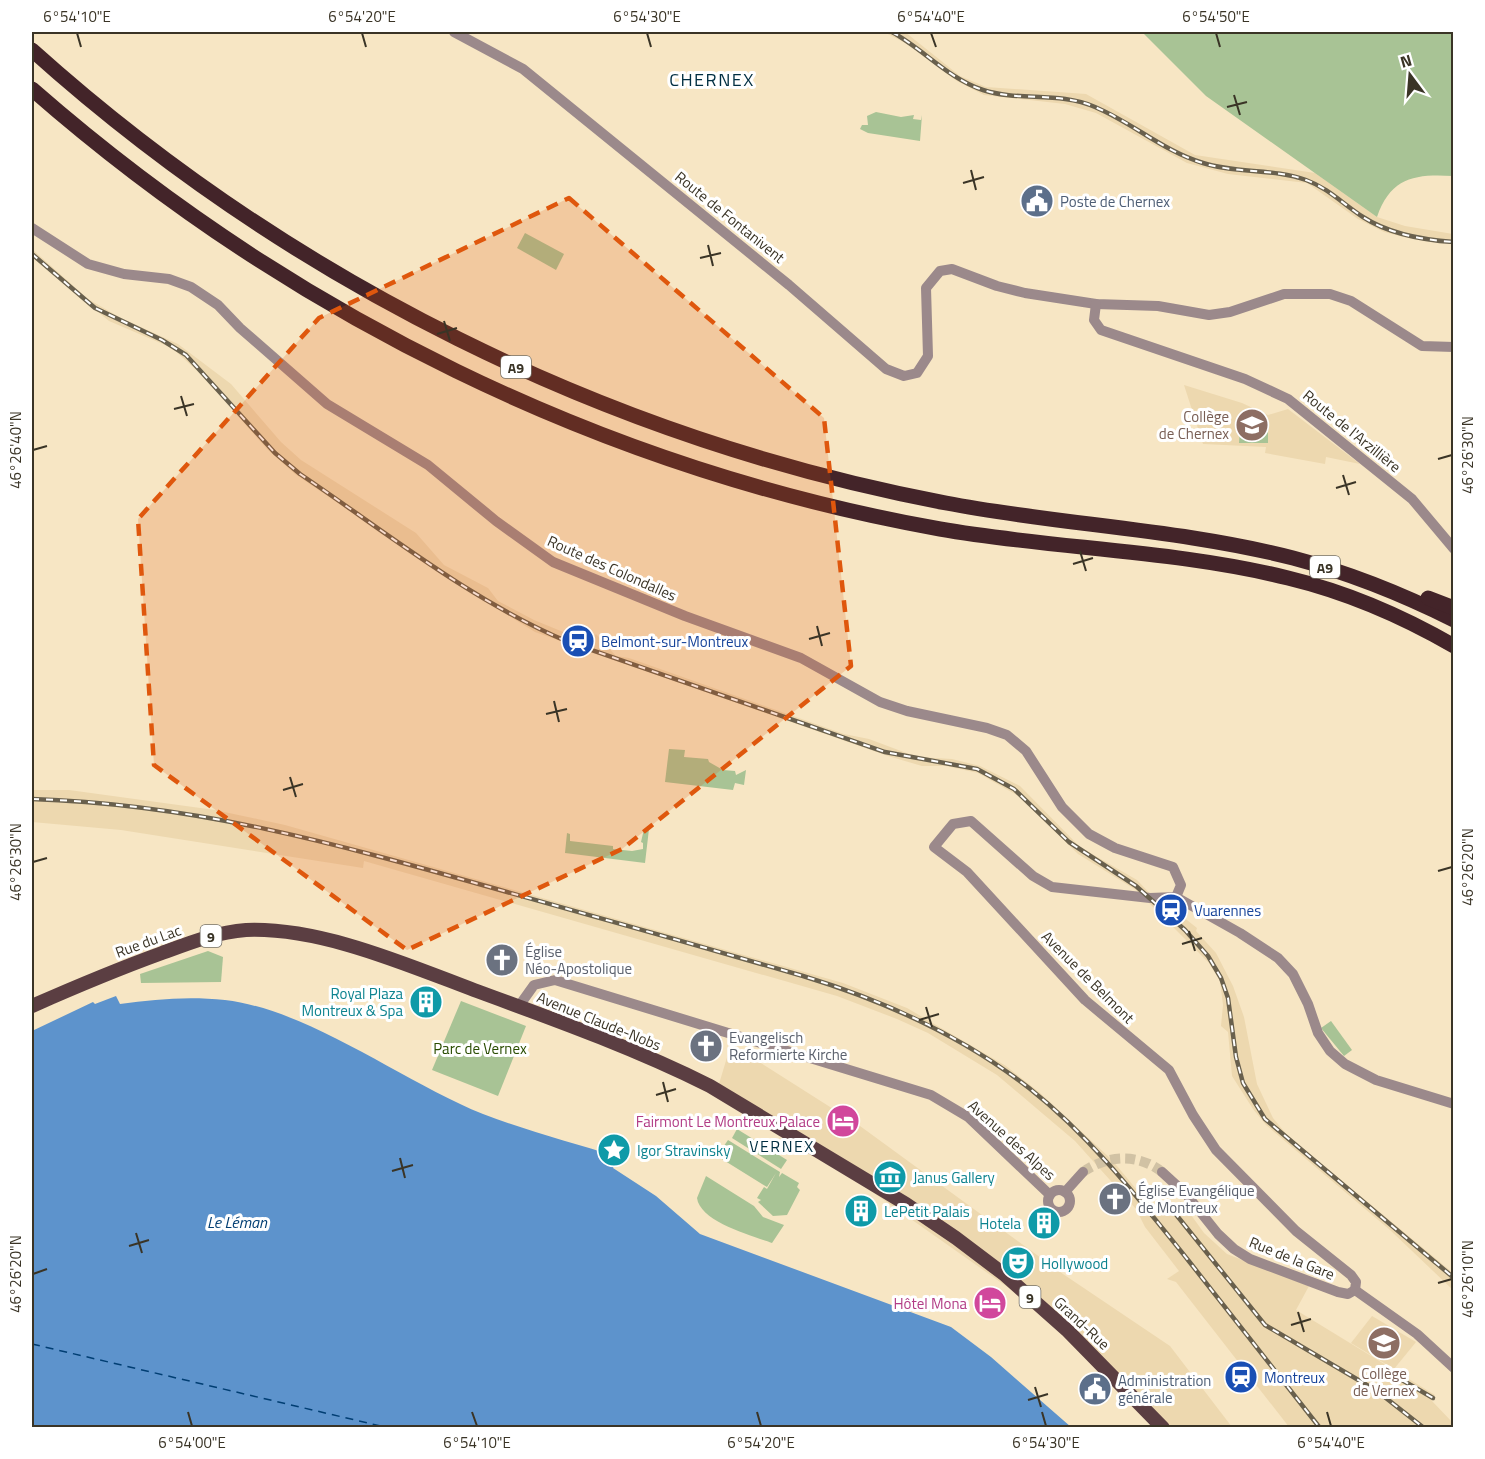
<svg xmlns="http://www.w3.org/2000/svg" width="1485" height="1459" font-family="'Titillium Web',sans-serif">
  <rect width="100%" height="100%" fill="#f7e6c4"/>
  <g fill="#edd8af">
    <polygon points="884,32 905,32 960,76 986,87 1086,94 1195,155 1315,173 1377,217 1405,226 1453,234 1453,244 1408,238 1384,232 1358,219 1307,183 1228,174 1187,163 1096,113 1065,104 984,95 957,81 911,46"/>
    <polygon points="32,249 88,299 121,318 178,344 231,384 281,442 301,460 416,533 444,565 488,588 498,601 534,620 590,643 596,634 616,656 629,658 844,734 869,739 917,757 952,759 980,766 1020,786 1080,847 1137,880 1159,903 1168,905 1197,928 1196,931 1216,953 1233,986 1244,1017 1257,1084 1273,1118 1287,1135 1453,1273 1453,1290 1390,1230 1266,1125 1253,1109 1232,1076 1228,1032 1221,1026 1223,1005 1220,981 1209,963 1136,890 1078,854 1020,797 978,773 946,766 922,766 888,756 535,632 458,584 295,474 267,449 203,376 172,348 109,321 32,257"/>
    <polygon points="1184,385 1242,403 1268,415 1288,409 1360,464 1326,457 1325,464 1265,453 1266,447 1203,444"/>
    <polygon points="32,790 69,790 215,810 285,825 843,983 907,1008 1006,1066 1039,1092 1112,1160 1156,1213 1165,1214 1181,1201 1204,1233 1227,1254 1309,1286 1296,1310 1435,1395 1432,1401 1453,1423 1453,1427 1289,1427 1176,1282 1167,1279 1179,1271 1145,1227 1136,1209 1075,1141 997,1075 928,1033 897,1019 837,996 364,861 363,868 121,830 32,822"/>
    <polygon points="731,1044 860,1126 1063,1274 1170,1346 1232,1427 1167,1427 1087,1343 719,1084"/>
    <polygon points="1372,1316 1416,1342 1394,1369 1351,1343"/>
  </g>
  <g fill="#a8c395">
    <path d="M1142,32H1453V176C1415,174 1391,177 1377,217L1206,96Z"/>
    <polygon points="876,112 901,117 914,115 913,119 921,120 922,115 920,141 868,133 860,129 862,125 868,125 867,116"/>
    <polygon points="525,233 564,254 556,270 517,248"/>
    <polygon points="1240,428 1268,428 1268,443 1239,443"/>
    <polygon points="669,749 685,750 684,757 708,759 709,762 723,770 735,771 736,775 746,770 744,785 735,783 733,790 665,782"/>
    <polygon points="644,829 649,829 645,863 565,853 567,833 570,834 570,841 613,846 613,849 632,851 643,849 643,843 641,842"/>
    <polygon points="208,951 223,957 221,982 141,983 140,974"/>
    <polygon points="461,1001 526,1026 498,1096 432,1070"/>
    <polygon points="1331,1021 1352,1050 1344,1056 1321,1028"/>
    <polygon points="737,1129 787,1160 781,1169 732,1138"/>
    <polygon points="728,1140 780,1172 779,1177 782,1173 799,1183 797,1187 800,1190 787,1215 773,1216 758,1202 761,1200 757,1198 764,1187 767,1189 776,1173 767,1187 717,1156"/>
    <path d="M706,1176L754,1206L763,1217L784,1225L772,1243C753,1236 700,1222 697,1198Z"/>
  </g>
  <path fill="#5d93cc" d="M116,996L120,1004C155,999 189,996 225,1000C310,1010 403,1082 483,1114C527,1131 574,1143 618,1157L613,1168L656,1196L700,1234L951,1327L991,1357L1071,1427H32V1031L93,1002L95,1004Z"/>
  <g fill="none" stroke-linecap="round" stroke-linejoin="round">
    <polyline stroke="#003e73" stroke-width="1.5" stroke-dasharray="8 6" stroke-linecap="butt" points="32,1344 389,1428"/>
    <path stroke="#d1c2a4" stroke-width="10" stroke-dasharray="10 5" stroke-linecap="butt" d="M1083,1172C1107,1155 1138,1153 1162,1172"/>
    <g stroke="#9b898b" stroke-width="10">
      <polyline points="454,32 523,69 789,285 886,369 904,376 917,373 928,356 926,288 940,271 952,269 997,286 1025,293 1096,304 1158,306 1209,315 1230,312 1284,294 1330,294 1351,301 1422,346 1454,347"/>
      <polyline points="32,228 88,264 124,274 169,279 191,287 218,305 240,328 327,404 428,465 496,521 553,562 685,616 801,658 880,702 907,711 987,728 1007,735 1026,751 1062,807 1089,834 1115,848 1173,867 1181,885 1176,897"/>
      <polyline points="1096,304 1094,320 1101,330 1245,379 1288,399 1412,499 1454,549"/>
      <polyline points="519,1006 534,985 555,980 931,1095 968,1117 1050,1195"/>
      <polyline points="1162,1172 1186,1194 1218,1234 1234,1249 1250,1259 1338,1292 1348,1294 1355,1290"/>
      <circle cx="1059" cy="1201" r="11"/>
      <polyline points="1065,1192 1083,1172"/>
      <polyline points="1355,1290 1356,1282 1351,1275 1296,1231 1216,1150 1193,1115 1169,1070 1085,1000 967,872 934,847 953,824 971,821 1033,876 1052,887 1150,898 1176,897 1240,933 1278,958 1293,974 1308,1004 1318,1033 1330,1051 1345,1064 1376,1080 1454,1104"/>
      <polyline points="1355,1290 1417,1334 1454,1368"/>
    </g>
    <path stroke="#5b3e42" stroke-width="14" d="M32,1006C75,987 118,969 162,953C189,943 217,932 246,930C320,927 405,964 474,990C553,1019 634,1048 710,1086L906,1204L956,1238L1005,1275L1068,1331L1163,1428"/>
    <g stroke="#432429" stroke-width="15">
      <path d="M32,50C288,280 607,439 946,503C1061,525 1180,529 1293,558C1350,573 1402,594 1454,620"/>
      <path d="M32,89C289,314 603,469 940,529C1055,549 1175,550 1288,578C1346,592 1402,616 1454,646"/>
      <polyline points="1428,598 1454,608"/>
    </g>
    <defs>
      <g id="rail">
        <path d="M892,32C923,49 949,79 983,90C1020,102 1059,91 1095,107C1133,123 1163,151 1203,163C1237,174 1273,168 1306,180C1328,188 1343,204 1363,217C1389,234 1423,240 1454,242"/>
        <path d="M32,254L95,308L162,340L186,355L275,453L300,474C386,532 470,600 566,641L885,752L977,769L1014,789L1069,842L1136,886L1185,930L1208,956L1221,978L1228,998L1236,1057L1243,1083L1265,1119L1454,1278"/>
        <path d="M32,799C195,804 337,844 493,888C596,917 700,946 803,976C885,1001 961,1035 1029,1088C1091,1137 1139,1199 1188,1260C1232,1316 1276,1372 1320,1428"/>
        <polyline points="1174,1212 1265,1325 1377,1391 1424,1428"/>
        <polyline points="1390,1373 1433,1398"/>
      </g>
    </defs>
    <use href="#rail" stroke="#69604d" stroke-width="4.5"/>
    <use href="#rail" stroke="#fff" stroke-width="2" stroke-dasharray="7" stroke-linecap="butt"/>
  </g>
  <path fill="#df570d" fill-opacity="0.2" stroke="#df570d" stroke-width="4.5" stroke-dasharray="12 8" stroke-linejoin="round" d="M569,198L824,418L851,666L622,849L407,950L154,765L138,519L319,318Z"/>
  <path fill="none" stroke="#3a3426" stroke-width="2" d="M77,33L81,47M362,33L366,47M647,33L651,47M931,33L936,47M1216,33L1220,47M1234,95L1240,115M1227,107L1247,102M971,170L976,190M963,183L984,177M708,245L713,266M700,258L721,253M444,321L450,341M437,334L457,328M181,396L187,416M174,409L194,404M33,450L47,446M1438,459L1452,455M1343,475L1349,495M1336,488L1356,482M1080,551L1086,571M1073,564L1093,558M817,626L822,646M809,639L830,633M554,701L559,722M546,714L567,709M290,777L296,797M283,790L303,784M33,862L47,858M1438,871L1452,867M1189,931L1195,951M1182,944L1202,938M926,1007L932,1027M919,1020L939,1014M663,1082L668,1102M656,1095L676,1089M400,1158L405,1178M392,1171L413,1165M136,1233L142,1253M129,1246L149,1240M33,1274L47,1269M1438,1283L1452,1279M1298,1312L1304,1332M1291,1325L1311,1319M1035,1387L1041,1407M1028,1400L1048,1394M188,1412L192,1426M472,1412L477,1426M757,1412L761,1426M1042,1412L1046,1426M1327,1412L1331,1426"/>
  <defs>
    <symbol id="civic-disc" viewBox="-11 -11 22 22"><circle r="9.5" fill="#5c6f8a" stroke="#fff"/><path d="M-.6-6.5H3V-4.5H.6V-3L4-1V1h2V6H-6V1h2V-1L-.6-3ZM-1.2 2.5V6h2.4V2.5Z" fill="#fff"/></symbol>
    <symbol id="school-disc" viewBox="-11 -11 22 22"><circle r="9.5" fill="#8d6e63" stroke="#fff"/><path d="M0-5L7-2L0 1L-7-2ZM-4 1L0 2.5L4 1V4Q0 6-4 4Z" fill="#fff"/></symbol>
    <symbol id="station-disc" viewBox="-11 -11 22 22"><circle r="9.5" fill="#1a4fb4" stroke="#fff"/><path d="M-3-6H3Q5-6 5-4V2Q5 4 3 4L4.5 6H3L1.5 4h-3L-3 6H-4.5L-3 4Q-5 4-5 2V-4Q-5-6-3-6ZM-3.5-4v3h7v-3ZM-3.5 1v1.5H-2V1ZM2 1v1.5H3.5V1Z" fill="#fff"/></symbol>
    <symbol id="church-disc" viewBox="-11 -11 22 22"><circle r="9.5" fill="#6b7280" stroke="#fff"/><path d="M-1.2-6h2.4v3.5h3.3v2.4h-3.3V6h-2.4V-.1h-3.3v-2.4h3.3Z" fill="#fff"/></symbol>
    <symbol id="building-disc" viewBox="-11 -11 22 22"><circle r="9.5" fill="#0f9aa8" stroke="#fff"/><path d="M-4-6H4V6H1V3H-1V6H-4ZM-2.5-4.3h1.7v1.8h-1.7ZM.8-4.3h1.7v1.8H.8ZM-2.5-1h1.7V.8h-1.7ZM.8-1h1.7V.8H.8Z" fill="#fff"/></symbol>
    <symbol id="hotel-disc" viewBox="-11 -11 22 22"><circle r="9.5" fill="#d1479c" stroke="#fff"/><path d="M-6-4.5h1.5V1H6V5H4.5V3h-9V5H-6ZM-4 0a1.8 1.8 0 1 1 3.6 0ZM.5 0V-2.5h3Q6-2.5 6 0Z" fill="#fff"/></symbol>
    <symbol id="sight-disc" viewBox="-11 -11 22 22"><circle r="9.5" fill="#0f9aa8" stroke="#fff"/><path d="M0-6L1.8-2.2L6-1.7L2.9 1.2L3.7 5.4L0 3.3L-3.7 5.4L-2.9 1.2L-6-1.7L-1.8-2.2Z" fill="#fff"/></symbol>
    <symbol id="museum-disc" viewBox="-11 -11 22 22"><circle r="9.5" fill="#0f9aa8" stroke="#fff"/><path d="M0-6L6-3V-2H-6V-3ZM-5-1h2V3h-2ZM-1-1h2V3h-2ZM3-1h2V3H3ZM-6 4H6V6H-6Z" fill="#fff"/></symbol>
    <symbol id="theatre-disc" viewBox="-11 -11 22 22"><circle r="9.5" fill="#0f9aa8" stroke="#fff"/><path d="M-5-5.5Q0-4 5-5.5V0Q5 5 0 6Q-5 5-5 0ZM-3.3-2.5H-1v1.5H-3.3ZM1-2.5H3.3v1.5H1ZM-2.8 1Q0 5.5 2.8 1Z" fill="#fff"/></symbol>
  </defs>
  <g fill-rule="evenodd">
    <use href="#civic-disc" x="1018" y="182" width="38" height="38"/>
    <use href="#school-disc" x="1233" y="406" width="38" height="38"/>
    <use href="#station-disc" x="559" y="622" width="38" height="38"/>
    <use href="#station-disc" x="1152" y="891" width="38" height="38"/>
    <use href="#church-disc" x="483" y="941" width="38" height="38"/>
    <use href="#building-disc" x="407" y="983" width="38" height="38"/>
    <use href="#church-disc" x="687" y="1027" width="38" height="38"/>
    <use href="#hotel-disc" x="824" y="1102" width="38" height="38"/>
    <use href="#sight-disc" x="595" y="1131" width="38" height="38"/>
    <use href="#museum-disc" x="871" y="1158" width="38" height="38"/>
    <use href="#church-disc" x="1096" y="1180" width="38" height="38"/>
    <use href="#building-disc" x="842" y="1192" width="38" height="38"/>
    <use href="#building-disc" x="1025" y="1204" width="38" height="38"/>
    <use href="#theatre-disc" x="999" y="1244" width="38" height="38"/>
    <use href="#hotel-disc" x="971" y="1284" width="38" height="38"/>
    <use href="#school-disc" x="1365" y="1324" width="38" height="38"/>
    <use href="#station-disc" x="1222" y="1358" width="38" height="38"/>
    <use href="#civic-disc" x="1076" y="1370" width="38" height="38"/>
  </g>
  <g text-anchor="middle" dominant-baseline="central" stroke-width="6" stroke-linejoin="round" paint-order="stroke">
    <g fill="#fff" stroke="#757167" stroke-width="1.5">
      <rect x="501" y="356" width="30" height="22" rx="4.5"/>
      <rect x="1310" y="556" width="30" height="22" rx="4.5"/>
      <rect x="200.5" y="925" width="21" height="22" rx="4.5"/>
      <rect x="1019.5" y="1286" width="21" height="22" rx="4.5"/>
    </g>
    <g font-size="14" font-weight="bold" fill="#3a3426">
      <text x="516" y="367">A9</text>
      <text x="1325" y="567">A9</text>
      <text x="211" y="936">9</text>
      <text x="1030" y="1297">9</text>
    </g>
    <g font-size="15" fill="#4e5e75" stroke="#fff" text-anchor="start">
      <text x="1060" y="201">Poste de Chernex</text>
      <text x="1118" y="1380">Administration<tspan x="1118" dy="17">générale</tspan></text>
    </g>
    <g font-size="15" fill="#3a3426" stroke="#fff">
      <text transform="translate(730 217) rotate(39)">Route de Fontanivent</text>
      <text transform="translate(1352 431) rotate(39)">Route de l'Arzillière</text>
      <text transform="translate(612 568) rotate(24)">Route des Colondalles</text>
      <text transform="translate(148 941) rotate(-20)">Rue du Lac</text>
      <text transform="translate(1088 977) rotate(45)">Avenue de Belmont</text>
      <text transform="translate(599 1021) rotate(22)">Avenue Claude-Nobs</text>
      <text transform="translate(1012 1140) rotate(42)">Avenue des Alpes</text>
      <text transform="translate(1292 1258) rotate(22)">Rue de la Gare</text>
      <text transform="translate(1082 1323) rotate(43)">Grand-Rue</text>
    </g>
    <g font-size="15" fill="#785e54" stroke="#fff" text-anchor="end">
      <text x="1229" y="416">Collège<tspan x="1229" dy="17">de Chernex</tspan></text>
      <text x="1384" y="1373" text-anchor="middle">Collège<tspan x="1384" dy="17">de Vernex</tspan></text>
    </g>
    <g font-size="15" fill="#164399" stroke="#fff" text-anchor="start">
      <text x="601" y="641">Belmont-sur-Montreux</text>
      <text x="1194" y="910">Vuarennes</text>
      <text x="1264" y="1377">Montreux</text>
    </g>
    <g font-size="15" fill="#5b616d" stroke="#fff" text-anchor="start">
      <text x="525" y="951">Église<tspan x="525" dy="17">Néo-Apostolique</tspan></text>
      <text x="729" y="1037">Evangelisch<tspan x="729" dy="17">Reformierte Kirche</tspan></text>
      <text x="1138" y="1190">Église Evangélique<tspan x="1138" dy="17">de Montreux</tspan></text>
    </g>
    <g font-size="15" fill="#0d838f" stroke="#fff" text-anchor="start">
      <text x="403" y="993" text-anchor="end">Royal Plaza<tspan x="403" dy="17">Montreux &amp; Spa</tspan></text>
      <text x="637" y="1150">Igor Stravinsky</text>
      <text x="913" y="1177">Janus Gallery</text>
      <text x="884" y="1211">LePetit Palais</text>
      <text x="1021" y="1223" text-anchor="end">Hotela</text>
      <text x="1041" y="1263">Hollywood</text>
    </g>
    <g font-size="15" fill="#294c00" stroke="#fff">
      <text x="480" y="1048">Parc de Vernex</text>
    </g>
    <g font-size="15" fill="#b23c85" stroke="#fff" text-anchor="end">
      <text x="820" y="1121">Fairmont Le Montreux Palace</text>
      <text x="967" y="1303">Hôtel Mona</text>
    </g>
    <g font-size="16" letter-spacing="1.5" fill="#002e41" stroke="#fff">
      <text x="782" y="1146">VERNEX</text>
    </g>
    <g font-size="16" font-style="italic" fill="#003e73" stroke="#fff">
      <text x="237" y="1222">Le Léman</text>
    </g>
    <g font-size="18" letter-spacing="1.5" fill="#002e41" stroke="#fff">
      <text x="712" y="79">CHERNEX</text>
    </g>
  </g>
  <rect width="1485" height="1459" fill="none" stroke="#ffffff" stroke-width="66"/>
  <g transform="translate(1410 75) rotate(344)" stroke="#ffffff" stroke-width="4.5" paint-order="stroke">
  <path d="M0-4.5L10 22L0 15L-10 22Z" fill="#3a3426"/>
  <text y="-9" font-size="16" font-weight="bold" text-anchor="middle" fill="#3a3426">N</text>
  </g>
  <rect x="33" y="33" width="1419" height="1393" fill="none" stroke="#3a3426" stroke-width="2"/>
  <g font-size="15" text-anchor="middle" fill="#3a3426">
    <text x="77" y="22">6°54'10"E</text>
    <text x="362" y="22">6°54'20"E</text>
    <text x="647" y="22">6°54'30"E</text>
    <text x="931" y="22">6°54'40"E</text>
    <text x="1216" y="22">6°54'50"E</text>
    <text transform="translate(16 450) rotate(-90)" y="5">46°26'40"N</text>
    <text transform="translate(1468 455) rotate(-90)" y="5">46°26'30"N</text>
    <text transform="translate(16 862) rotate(-90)" y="5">46°26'30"N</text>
    <text transform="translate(1468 867) rotate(-90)" y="5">46°26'20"N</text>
    <text transform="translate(16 1274) rotate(-90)" y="5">46°26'20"N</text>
    <text transform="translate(1468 1279) rotate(-90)" y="5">46°26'10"N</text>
    <text x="192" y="1448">6°54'00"E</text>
    <text x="477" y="1448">6°54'10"E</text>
    <text x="761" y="1448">6°54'20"E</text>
    <text x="1046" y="1448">6°54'30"E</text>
    <text x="1331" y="1448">6°54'40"E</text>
  </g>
</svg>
